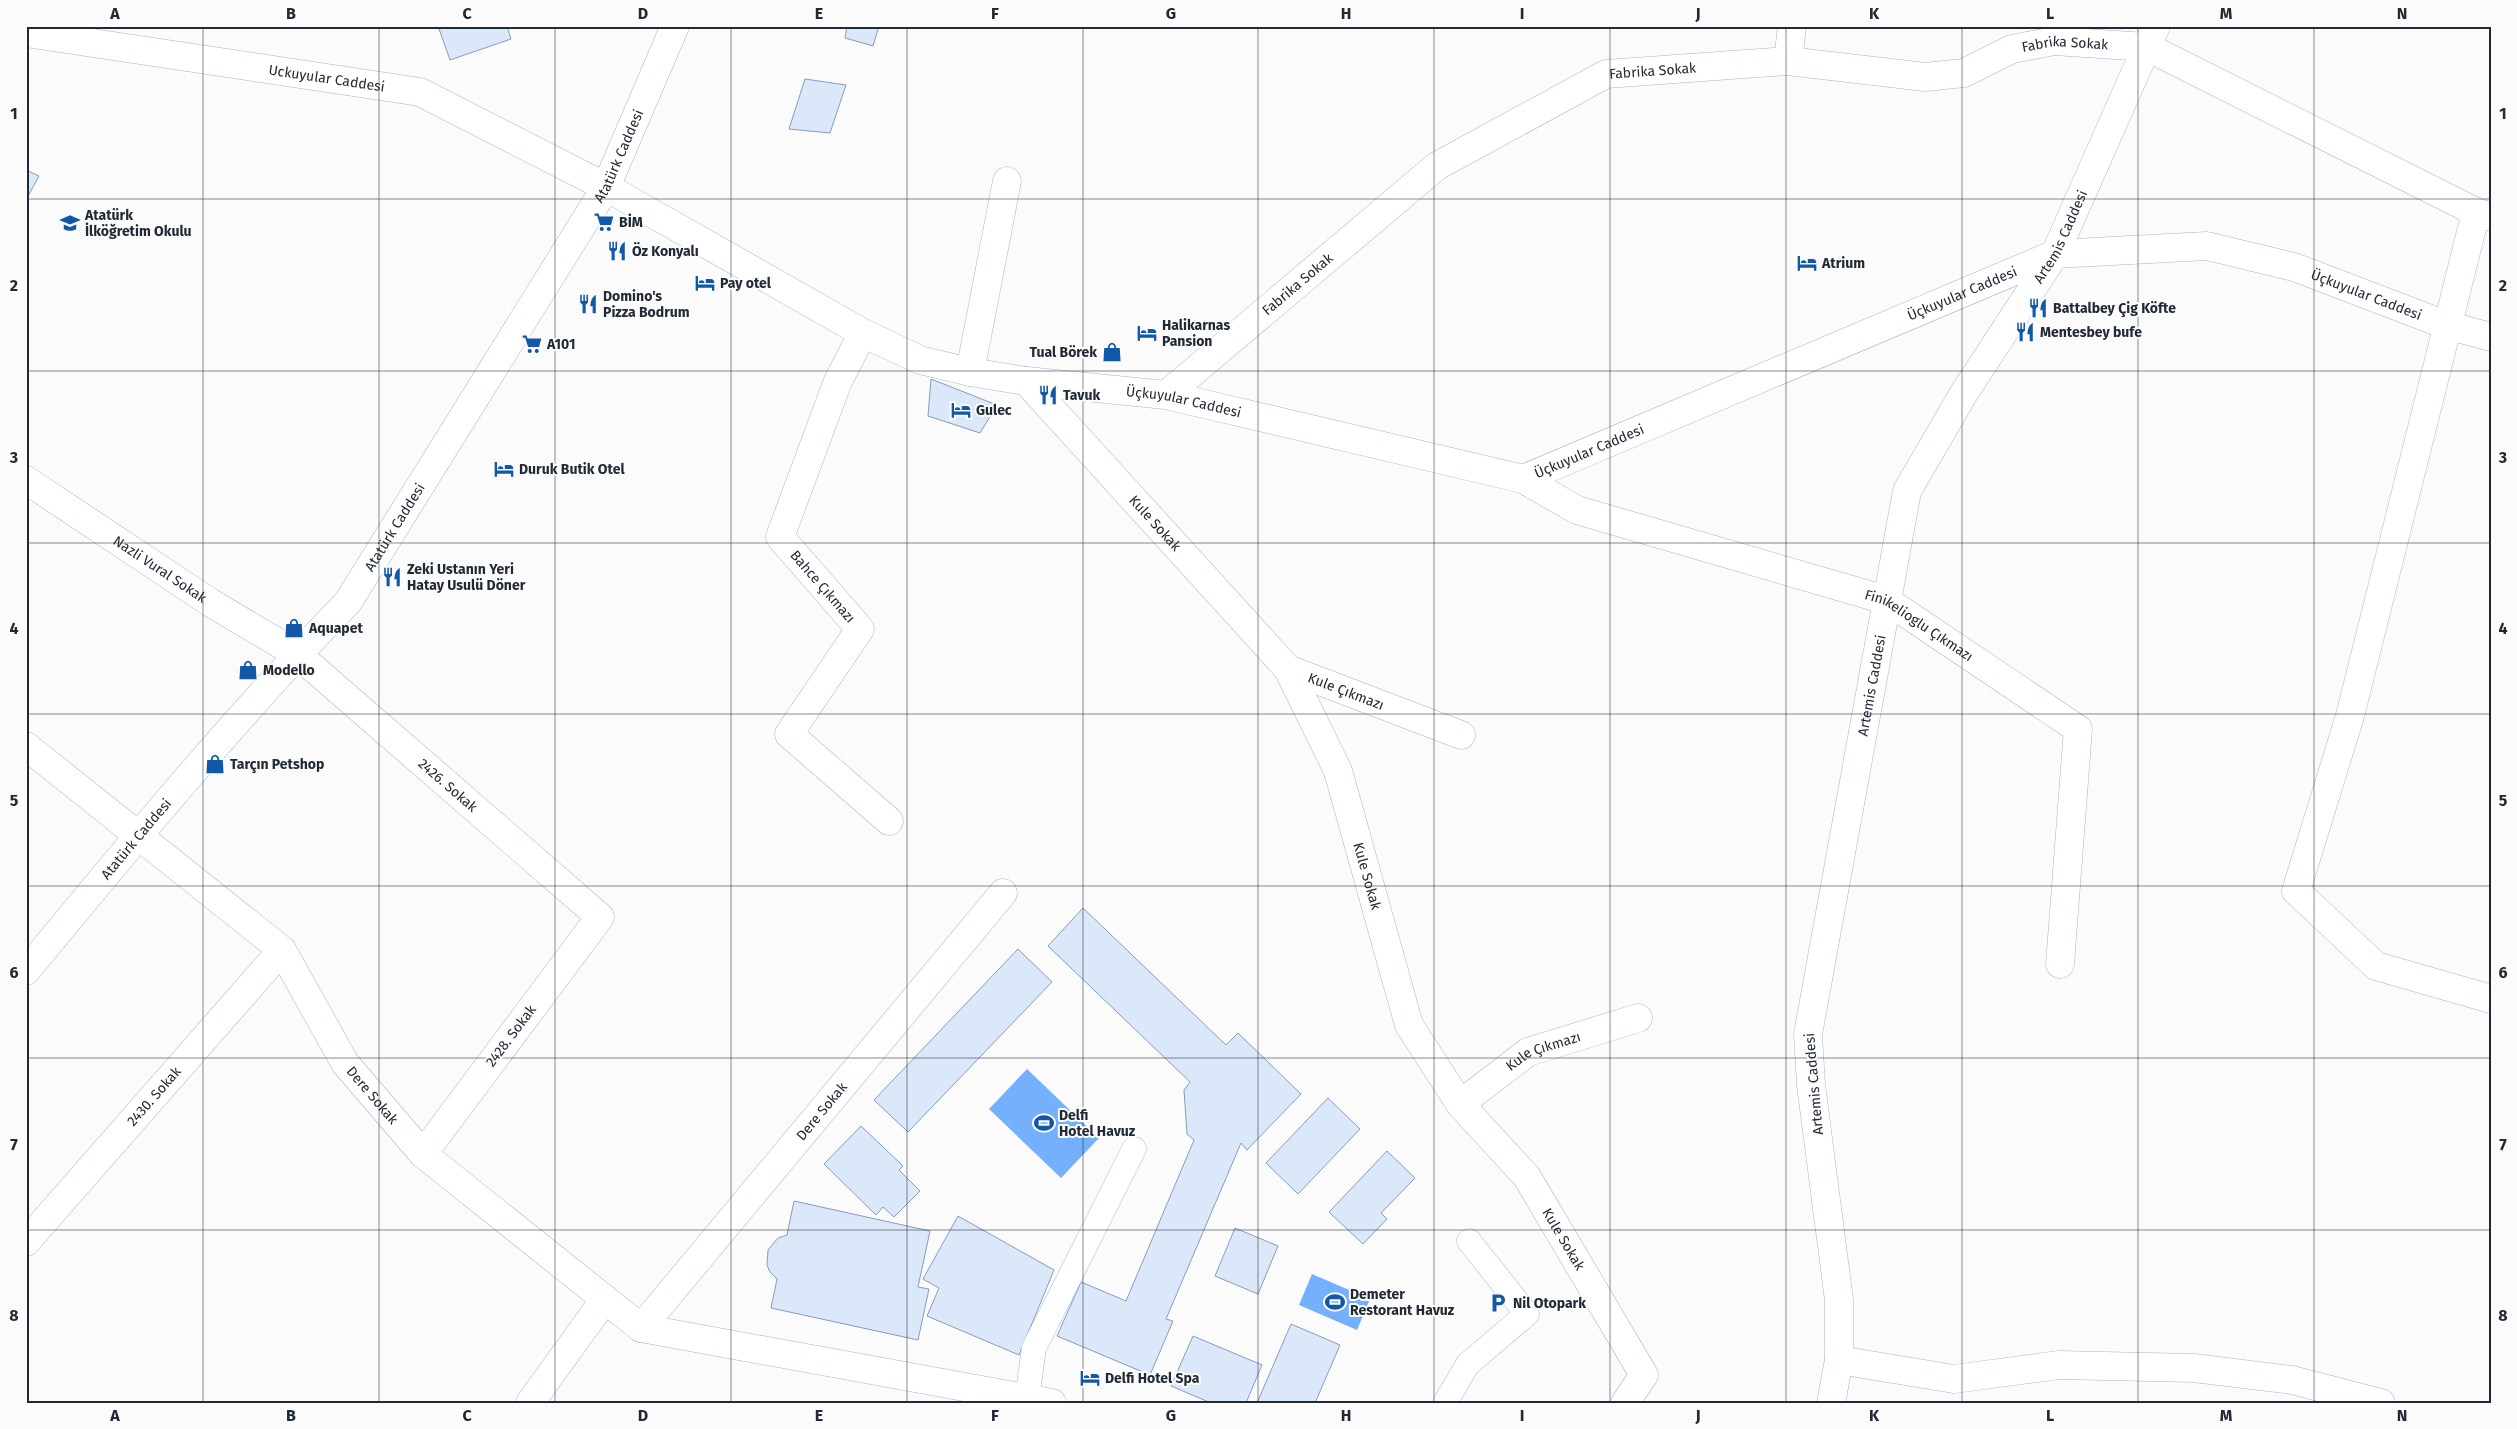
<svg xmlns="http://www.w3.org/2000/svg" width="2517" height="1429" font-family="'Fira Sans',sans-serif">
  <rect width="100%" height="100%" fill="#fbfbfb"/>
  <g fill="#75b0fd">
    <polygon points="1027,1069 1099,1138 1061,1178 989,1109"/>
    <polygon points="1312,1274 1370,1299 1357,1330 1299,1305"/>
  </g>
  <g fill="#dbe8fa" stroke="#879cb8">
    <polygon points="438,26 507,26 511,39 450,60"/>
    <polygon points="847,26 879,26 873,46 845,38"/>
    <polygon points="805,79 846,85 830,133 789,129"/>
    <polygon points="26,170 39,176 26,200"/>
    <polygon points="931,379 997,405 980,433 928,416"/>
    <polygon points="1083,908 1226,1045 1238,1033 1301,1094 1247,1150 1241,1143 1166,1319 1173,1321 1150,1375 1057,1336 1081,1282 1126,1301 1194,1140 1187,1134 1184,1090 1190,1082 1048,946"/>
    <polygon points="1018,949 1052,982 908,1132 874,1100"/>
    <polygon points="1328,1098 1360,1129 1298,1194 1266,1163"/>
    <polygon points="861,1126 903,1166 899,1170 920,1191 894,1217 883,1207 876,1215 824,1164"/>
    <polygon points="1387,1151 1415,1178 1381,1213 1387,1219 1363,1244 1329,1212"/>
    <polygon points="794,1201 930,1231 918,1287 929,1289 918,1340 771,1308 777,1279 770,1272 767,1265 768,1250 778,1238 787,1235"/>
    <polygon points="958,1216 1054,1270 1019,1355 927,1316 939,1288 923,1279"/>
    <polygon points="1235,1228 1278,1246 1258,1294 1215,1276"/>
    <polygon points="1291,1324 1340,1345 1315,1403 1257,1403"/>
    <polygon points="1193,1336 1262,1365 1246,1403 1211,1403 1171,1386"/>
  </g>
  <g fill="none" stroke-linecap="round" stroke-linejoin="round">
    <defs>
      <g id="service">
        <polyline points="1027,1398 1034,1348 1134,1149"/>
        <polyline points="1445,1403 1468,1364 1527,1314 1469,1241"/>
      </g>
      <g id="minor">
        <path id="s1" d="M26,33L420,92L606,187"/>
        <polyline points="1788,61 1792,26"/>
        <polyline points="2476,212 2350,716 2296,891 2376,966 2491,999"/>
        <path id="s2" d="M863,333L838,381L780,537L860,629L789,734L889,821"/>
        <polyline points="970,372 1007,181"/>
        <path id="s3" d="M1026,381L1288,669L1338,771L1409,1025L1460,1104L1527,1177L1644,1375L1625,1403"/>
        <path id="s4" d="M1166,395L1437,166L1606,74L1788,61L1925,77L1964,73L2012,49L2054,41L2147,47L2476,212L2491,217"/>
        <path id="s5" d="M1523,479L1577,510L1886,600L2078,729L2060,964"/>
        <path id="s6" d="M26,480L211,603L297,654L600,917L423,1154"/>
        <path id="s7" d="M1288,669L1461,735"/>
        <path id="s8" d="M26,746L282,950L345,1063L423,1154L641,1328L1052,1403"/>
        <path id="s9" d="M1460,1104L1528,1052L1638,1018"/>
        <path id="s10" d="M26,1242L282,950"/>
        <path id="s11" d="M641,1328L1003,893"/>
        <polyline points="1839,1360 1954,1379 2059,1365 2194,1368 2292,1380 2381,1403"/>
        <polyline points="530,1403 605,1299"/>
      </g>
      <g id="tertiary">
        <path id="s12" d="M606,187L863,333L920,360L970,372L1026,381L1166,395L1523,479L2055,254L2207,246L2294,267L2446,325L2491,337"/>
        <path id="s13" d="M26,971C130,845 234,719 348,602L606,187L675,26"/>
        <path id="s14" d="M1831,1403L1839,1360V1300L1811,1085L1808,1034L1907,491L1964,393L2055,254L2156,26"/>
      </g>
    </defs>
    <use href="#service" stroke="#a0b6d3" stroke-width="25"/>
    <use href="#minor" stroke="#a0b6d3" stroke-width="29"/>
    <use href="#tertiary" stroke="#a0b6d3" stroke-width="29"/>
    <use href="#service" stroke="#fff" stroke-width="24"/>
    <use href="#minor" stroke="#fff" stroke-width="28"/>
    <use href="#tertiary" stroke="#fff" stroke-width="28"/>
  </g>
  <path fill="none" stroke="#212934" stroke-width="1" stroke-opacity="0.55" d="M203,26V1403M379,26V1403M555,26V1403M731,26V1403M907,26V1403M1083,26V1403M1258,26V1403M1434,26V1403M1610,26V1403M1786,26V1403M1962,26V1403M2138,26V1403M2314,26V1403M26,199H2491M26,371H2491M26,543H2491M26,714H2491M26,886H2491M26,1058H2491M26,1230H2491"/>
  <defs>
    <symbol id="supermarket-bare" viewBox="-9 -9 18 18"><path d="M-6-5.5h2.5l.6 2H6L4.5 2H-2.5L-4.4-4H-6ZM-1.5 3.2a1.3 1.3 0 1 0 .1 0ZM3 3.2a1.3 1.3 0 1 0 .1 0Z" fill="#1258a8" stroke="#fbfbfb" stroke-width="2.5" paint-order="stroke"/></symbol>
    <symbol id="school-bare" viewBox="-9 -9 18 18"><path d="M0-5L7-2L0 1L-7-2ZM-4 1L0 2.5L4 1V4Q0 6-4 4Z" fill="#1258a8" stroke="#fbfbfb" stroke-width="2.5" paint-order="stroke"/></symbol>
    <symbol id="restaurant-bare" viewBox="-9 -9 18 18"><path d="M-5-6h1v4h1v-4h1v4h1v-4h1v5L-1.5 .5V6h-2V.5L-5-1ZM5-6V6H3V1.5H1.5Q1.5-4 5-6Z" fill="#1258a8" stroke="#fbfbfb" stroke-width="2.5" paint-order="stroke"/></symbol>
    <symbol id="hotel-bare" viewBox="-9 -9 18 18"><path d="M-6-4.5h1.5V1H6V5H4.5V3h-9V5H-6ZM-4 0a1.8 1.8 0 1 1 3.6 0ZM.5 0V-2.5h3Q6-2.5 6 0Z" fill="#1258a8" stroke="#fbfbfb" stroke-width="2.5" paint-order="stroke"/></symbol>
    <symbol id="shop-bare" viewBox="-9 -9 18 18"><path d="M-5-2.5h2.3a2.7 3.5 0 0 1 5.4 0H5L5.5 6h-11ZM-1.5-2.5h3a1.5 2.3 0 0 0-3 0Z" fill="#1258a8" stroke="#fbfbfb" stroke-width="2.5" paint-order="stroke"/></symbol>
    <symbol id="stadium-bare" viewBox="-9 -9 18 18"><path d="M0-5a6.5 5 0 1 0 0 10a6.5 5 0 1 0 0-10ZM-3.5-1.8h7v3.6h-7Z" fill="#1258a8" stroke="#fbfbfb" stroke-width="2.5" paint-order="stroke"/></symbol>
    <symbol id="parking-bare" viewBox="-9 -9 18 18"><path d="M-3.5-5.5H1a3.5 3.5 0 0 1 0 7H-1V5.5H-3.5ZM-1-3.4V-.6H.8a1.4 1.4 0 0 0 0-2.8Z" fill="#1258a8" stroke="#fbfbfb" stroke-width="2.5" paint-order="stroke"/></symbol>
  </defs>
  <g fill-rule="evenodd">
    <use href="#supermarket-bare" x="590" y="208" width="28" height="28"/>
    <use href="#school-bare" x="56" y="209" width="28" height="28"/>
    <use href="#restaurant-bare" x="603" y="237" width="28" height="28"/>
    <use href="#hotel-bare" x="1793" y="249" width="28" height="28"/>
    <use href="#hotel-bare" x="691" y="269" width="28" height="28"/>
    <use href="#restaurant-bare" x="574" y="290" width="28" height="28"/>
    <use href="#restaurant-bare" x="2024" y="294" width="28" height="28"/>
    <use href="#restaurant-bare" x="2011" y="318" width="28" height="28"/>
    <use href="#hotel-bare" x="1133" y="319" width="28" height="28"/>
    <use href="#supermarket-bare" x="518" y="330" width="28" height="28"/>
    <use href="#shop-bare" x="1098" y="338" width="28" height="28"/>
    <use href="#restaurant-bare" x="1034" y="381" width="28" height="28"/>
    <use href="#hotel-bare" x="947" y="396" width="28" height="28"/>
    <use href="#hotel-bare" x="490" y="455" width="28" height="28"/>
    <use href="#restaurant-bare" x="378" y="563" width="28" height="28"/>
    <use href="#shop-bare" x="280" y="614" width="28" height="28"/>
    <use href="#shop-bare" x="234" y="656" width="28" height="28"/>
    <use href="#shop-bare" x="201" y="750" width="28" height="28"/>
    <use href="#stadium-bare" x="1030" y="1109" width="28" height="28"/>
    <use href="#stadium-bare" x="1321" y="1288" width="28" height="28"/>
    <use href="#parking-bare" x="1484" y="1289" width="28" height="28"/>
    <use href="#hotel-bare" x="1076" y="1364" width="28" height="28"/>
  </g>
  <g text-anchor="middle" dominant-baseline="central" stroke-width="4" stroke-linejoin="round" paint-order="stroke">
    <g font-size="14" fill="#212934" stroke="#fbfbfb">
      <text stroke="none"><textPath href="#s4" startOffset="1014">Fabrika Sokak</textPath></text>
      <text stroke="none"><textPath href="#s4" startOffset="594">Fabrika Sokak</textPath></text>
      <text stroke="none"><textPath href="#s1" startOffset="304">Uckuyular Caddesi</textPath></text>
      <text stroke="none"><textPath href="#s13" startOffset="1012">Atatürk Caddesi</textPath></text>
      <text stroke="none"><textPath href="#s14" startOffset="1221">Artemis Caddesi</textPath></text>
      <text stroke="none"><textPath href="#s4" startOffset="172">Fabrika Sokak</textPath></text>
      <text stroke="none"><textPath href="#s12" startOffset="1451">Üçkuyular Caddesi</textPath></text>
      <text stroke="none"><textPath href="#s12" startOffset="1871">Üçkuyular Caddesi</textPath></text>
      <text stroke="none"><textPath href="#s12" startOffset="626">Üçkuyular Caddesi</textPath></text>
      <text stroke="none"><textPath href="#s12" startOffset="1046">Üçkuyular Caddesi</textPath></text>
      <text stroke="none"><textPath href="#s3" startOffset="192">Kule Sokak</textPath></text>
      <text stroke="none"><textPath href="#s13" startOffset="578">Atatürk Caddesi</textPath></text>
      <text stroke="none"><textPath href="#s6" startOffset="161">Nazli Vural Sokak</textPath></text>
      <text stroke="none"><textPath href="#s2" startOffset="286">Bahce Çıkmazı</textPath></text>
      <text stroke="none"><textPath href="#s5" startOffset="425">Finikelioglu Çıkmazı</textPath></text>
      <text stroke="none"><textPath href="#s14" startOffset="726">Artemis Caddesi</textPath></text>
      <text stroke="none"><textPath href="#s7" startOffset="62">Kule Çıkmazı</textPath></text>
      <text stroke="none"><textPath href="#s6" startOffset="522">2426. Sokak</textPath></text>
      <text stroke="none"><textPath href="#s13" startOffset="172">Atatürk Caddesi</textPath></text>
      <text stroke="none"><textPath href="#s3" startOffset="612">Kule Sokak</textPath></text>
      <text transform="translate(511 1036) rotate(-53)">2428. Sokak</text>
      <text stroke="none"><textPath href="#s9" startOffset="100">Kule Çıkmazı</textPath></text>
      <text transform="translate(1814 1084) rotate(-95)">Artemis Caddesi</text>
      <text stroke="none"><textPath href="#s8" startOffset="499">Dere Sokak</textPath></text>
      <text stroke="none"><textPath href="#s10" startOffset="194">2430. Sokak</textPath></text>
      <text stroke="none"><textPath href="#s11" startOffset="282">Dere Sokak</textPath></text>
      <text stroke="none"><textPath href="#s3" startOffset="1032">Kule Sokak</textPath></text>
    </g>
    <g font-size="14" font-weight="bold" fill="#212934" stroke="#fbfbfb" text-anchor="start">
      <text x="85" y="215">Atatürk<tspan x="85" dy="16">İlköğretim Okulu</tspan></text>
      <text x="619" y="222">BİM</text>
      <text x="632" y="251">Öz Konyalı</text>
      <text x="1822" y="263">Atrium</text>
      <text x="720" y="283">Pay otel</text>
      <text x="603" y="296">Domino's<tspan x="603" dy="16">Pizza Bodrum</tspan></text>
      <text x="2053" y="308">Battalbey Çig Köfte</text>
      <text x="1162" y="325">Halikarnas<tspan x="1162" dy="16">Pansion</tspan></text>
      <text x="2040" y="332">Mentesbey bufe</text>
      <text x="547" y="344">A101</text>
      <text x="1097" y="352" text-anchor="end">Tual Börek</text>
      <text x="1063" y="395">Tavuk</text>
      <text x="976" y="410">Gulec</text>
      <text x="519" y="469">Duruk Butik Otel</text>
      <text x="407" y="569">Zeki Ustanın Yeri<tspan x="407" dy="16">Hatay Usulü Döner</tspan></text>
      <text x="309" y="628">Aquapet</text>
      <text x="263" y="670">Modello</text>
      <text x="230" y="764">Tarçın Petshop</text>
      <text x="1059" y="1115">Delfi<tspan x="1059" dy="16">Hotel Havuz</tspan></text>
      <text x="1350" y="1294">Demeter<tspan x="1350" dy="16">Restorant Havuz</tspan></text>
      <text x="1513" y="1303">Nil Otopark</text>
      <text x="1105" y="1378">Delfi Hotel Spa</text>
    </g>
  </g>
  <rect width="2517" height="1429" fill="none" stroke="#fbfbfb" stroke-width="55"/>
  <rect x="28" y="28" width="2462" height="1374" fill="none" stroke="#212934" stroke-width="2"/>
  <g font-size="16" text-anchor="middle" font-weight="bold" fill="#212934">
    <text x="115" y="19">A</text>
    <text x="291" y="19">B</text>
    <text x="467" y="19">C</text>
    <text x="643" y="19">D</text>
    <text x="819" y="19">E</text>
    <text x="995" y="19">F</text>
    <text x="1171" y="19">G</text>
    <text x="1346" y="19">H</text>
    <text x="1522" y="19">I</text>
    <text x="1698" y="19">J</text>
    <text x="1874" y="19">K</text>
    <text x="2050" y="19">L</text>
    <text x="2226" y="19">M</text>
    <text x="2402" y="19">N</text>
    <text x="14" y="119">1</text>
    <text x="2503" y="119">1</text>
    <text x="14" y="291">2</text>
    <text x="2503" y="291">2</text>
    <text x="14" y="463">3</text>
    <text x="2503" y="463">3</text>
    <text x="14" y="634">4</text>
    <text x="2503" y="634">4</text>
    <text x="14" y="806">5</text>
    <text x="2503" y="806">5</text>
    <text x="14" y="978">6</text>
    <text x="2503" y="978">6</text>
    <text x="14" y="1150">7</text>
    <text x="2503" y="1150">7</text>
    <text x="14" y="1321">8</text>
    <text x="2503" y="1321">8</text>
    <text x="115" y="1421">A</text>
    <text x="291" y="1421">B</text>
    <text x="467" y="1421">C</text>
    <text x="643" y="1421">D</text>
    <text x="819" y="1421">E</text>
    <text x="995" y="1421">F</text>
    <text x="1171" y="1421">G</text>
    <text x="1346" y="1421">H</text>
    <text x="1522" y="1421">I</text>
    <text x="1698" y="1421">J</text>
    <text x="1874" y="1421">K</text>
    <text x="2050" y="1421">L</text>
    <text x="2226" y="1421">M</text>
    <text x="2402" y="1421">N</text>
  </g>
</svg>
